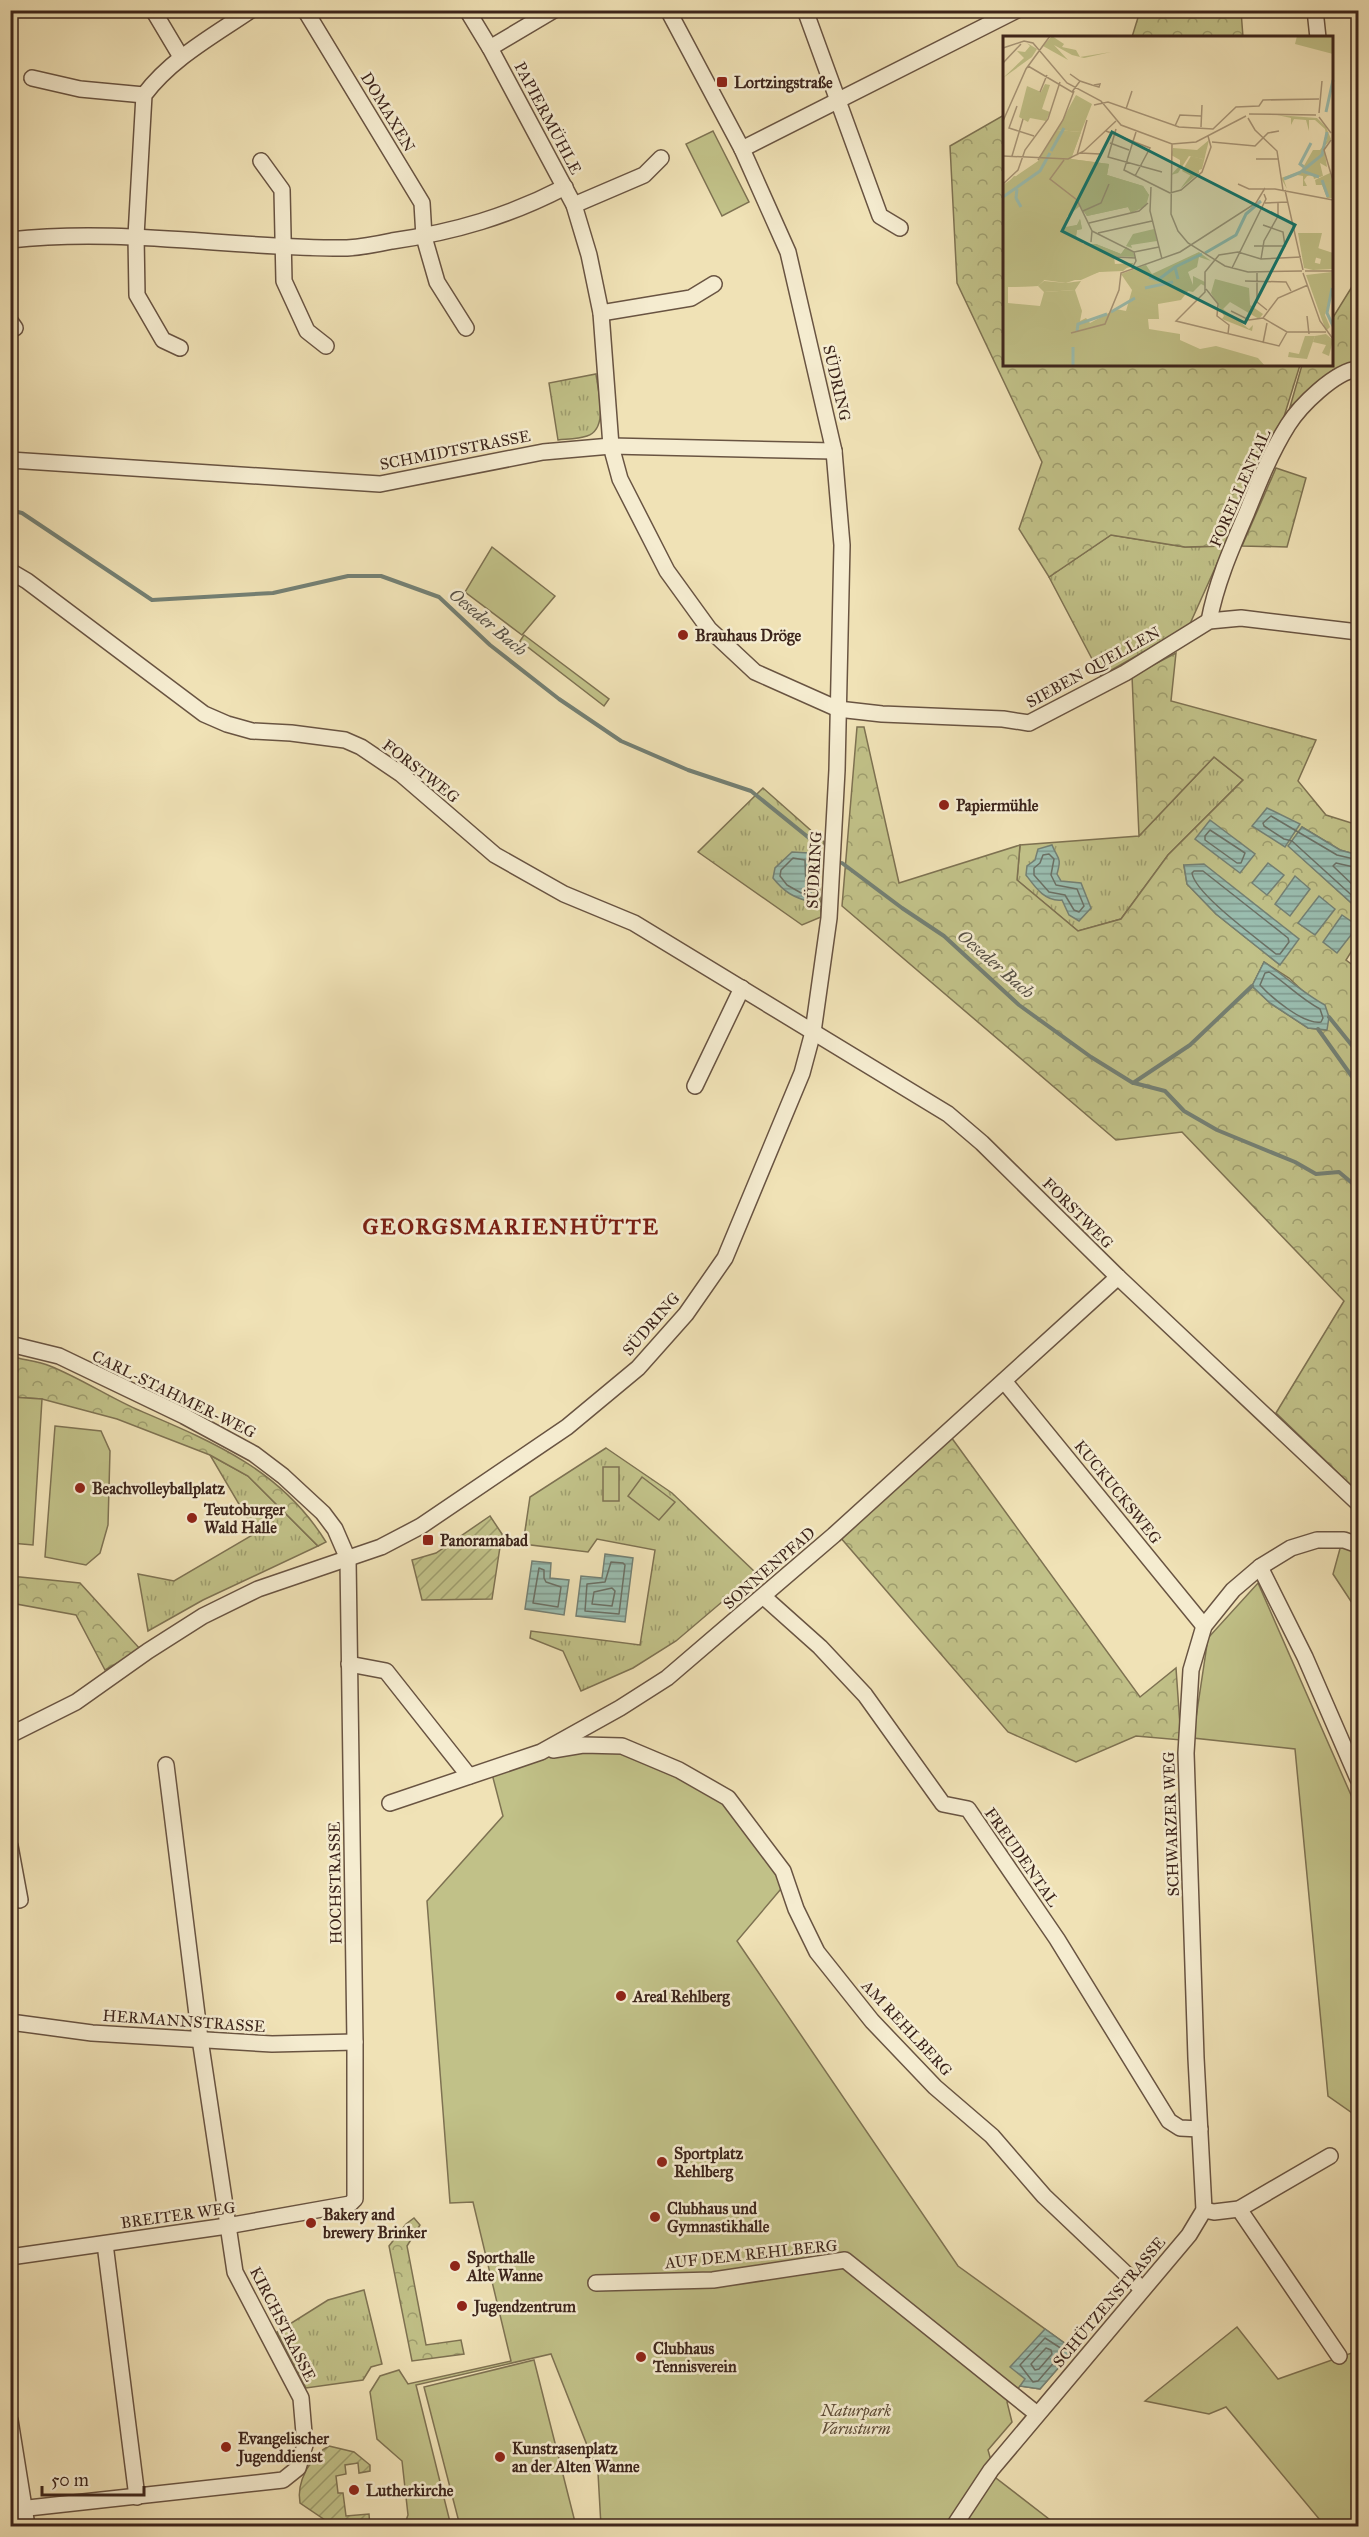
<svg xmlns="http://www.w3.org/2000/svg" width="1369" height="2537" font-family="'IM FELL Great Primer',serif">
  <defs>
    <pattern id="grass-tufts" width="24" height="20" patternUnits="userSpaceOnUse" patternTransform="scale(1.5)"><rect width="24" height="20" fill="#c1c188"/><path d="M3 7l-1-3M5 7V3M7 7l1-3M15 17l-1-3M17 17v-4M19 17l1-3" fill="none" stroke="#9e9d6e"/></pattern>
    <pattern id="forest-crowns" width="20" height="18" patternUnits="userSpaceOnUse" patternTransform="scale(1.5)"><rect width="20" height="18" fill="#c1c188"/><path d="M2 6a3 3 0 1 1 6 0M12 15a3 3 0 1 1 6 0" fill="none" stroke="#9e9d6e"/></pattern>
    <pattern id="garden-furrows" width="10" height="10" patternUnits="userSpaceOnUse" patternTransform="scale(1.5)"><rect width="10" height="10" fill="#c1c188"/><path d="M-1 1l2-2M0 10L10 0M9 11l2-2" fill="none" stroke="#9e9d6e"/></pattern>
    <pattern id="water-rules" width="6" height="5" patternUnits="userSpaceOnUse" patternTransform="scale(1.5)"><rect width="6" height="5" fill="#9abdaf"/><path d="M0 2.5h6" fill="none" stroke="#7f998e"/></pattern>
  </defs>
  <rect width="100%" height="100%" fill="#f0e2b6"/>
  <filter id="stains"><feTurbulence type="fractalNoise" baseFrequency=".00333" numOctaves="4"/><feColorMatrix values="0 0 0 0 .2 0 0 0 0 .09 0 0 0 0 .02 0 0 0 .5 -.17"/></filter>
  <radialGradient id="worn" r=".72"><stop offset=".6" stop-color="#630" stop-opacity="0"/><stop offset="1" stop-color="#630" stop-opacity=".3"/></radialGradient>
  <g fill="url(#grass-tufts)" stroke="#7e7252" stroke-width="1.5">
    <path d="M596,374C598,391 609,429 587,436C578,439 567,439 558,440L549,383Z"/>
    <polygon points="1111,535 1185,547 1225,546 1189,626 1101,676 1049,577"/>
    <polygon points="1214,757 1243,780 1168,855 1121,919 1078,931 1017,880 1020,845 1139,836"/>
    <polygon points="763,788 824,842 818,856 821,917 802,925 698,852"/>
    <polygon points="606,1448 672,1493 756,1573 676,1641 633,1668 581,1691 563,1651 530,1638 531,1631 640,1645 655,1550 597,1539 588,1552 523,1544 530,1497"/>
    <polygon points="210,1455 248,1476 318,1546 203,1600 148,1631 138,1574 174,1581 256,1533"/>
    <polygon points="364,2290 382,2364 371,2367 363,2380 306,2388 277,2332 328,2300"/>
  </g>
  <g fill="url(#forest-crowns)" stroke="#7e7252" stroke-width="1.5" fill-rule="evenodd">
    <polygon points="1140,11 1241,11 1243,37 1132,37"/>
    <polygon points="1004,115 1004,364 1300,365 1283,420 1260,459 1225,546 1185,547 1111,535 1049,577 1019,529 1042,462 957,283 950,146"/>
    <polygon points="1358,277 1358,355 1353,367 1333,370 1290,407 1302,365 1332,364 1332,319"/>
    <polygon points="1276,468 1306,478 1287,547 1242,546"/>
    <path d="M1176,653L1171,701L1316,740L1298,781L1326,815L1358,825V855L1340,850L1302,827L1289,846L1358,909V941L1346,960L1358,969V1005L1353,1017L1358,1024V1492L1276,1413L1344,1301L1182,1132L1116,1140L842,906L857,727H864L899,883L1020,845L1017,880L1078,931L1121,919L1168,855L1243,780L1214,757L1139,836L1132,676ZM1184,866L1280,965L1216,914L1187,884ZM1264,962L1289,978L1308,996L1326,1030L1308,1028L1270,1003L1252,986Z"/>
    <path d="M10,1356C23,1360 38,1361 50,1366C80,1378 107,1396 136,1409C211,1441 281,1469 326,1542L318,1546L248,1476L210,1455L117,1419L42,1399L11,1397Z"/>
    <polygon points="951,1437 1140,1697 1176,1668 1181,1740 1136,1736 1076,1762 1008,1732 840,1537"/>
    <polygon points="10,1576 80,1583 141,1650 105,1670 76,1615 11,1603"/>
    <polygon points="414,2218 420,2225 407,2246 426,2345 461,2340 464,2354 412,2361 389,2246 406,2224"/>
  </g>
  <g fill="url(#garden-furrows)" stroke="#7e7252" stroke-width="1.5">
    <polygon points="490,1516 502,1534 492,1599 422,1600 412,1560 436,1553"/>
    <path d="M329,2446L354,2452L370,2465V2471L359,2473L358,2463L345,2465L346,2474L336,2476L338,2493H343L346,2516L369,2514L370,2526H334L300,2503C296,2482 311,2455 329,2446Z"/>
  </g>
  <g fill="#c1c188" stroke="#7e7252" stroke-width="1.5">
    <polygon points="713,131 749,202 722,216 686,144"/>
    <polygon points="492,547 555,596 522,635 465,592"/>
    <polygon points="524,635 609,699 604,706 520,641"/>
    <polygon points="11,1397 42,1399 33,1545 11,1543"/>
    <polygon points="55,1426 101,1431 110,1451 108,1525 100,1553 86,1565 45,1557"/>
    <rect x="603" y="1467" width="16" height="34"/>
    <polygon points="642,1477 675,1502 659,1520 628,1496"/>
    <polygon points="1341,1545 1358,1550 1358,1612 1333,1574"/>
    <polygon points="1258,1583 1358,1811 1358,2117 1328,2096 1295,1749 1193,1738 1208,1638"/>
    <polygon points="622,1746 728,1798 786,1883 737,1941 958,2266 1074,2350 1040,2389 1020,2386 1007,2402 1012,2422 988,2450 996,2478 1058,2526 601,2526 598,2473 551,2354 416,2385 451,2526 404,2526 408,2515 402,2461 377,2439 370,2392 380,2376 399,2370 408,2384 511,2361 473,2202 450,2203 427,1901 503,1816 492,1774 541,1752"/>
    <polygon points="1237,2327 1278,2379 1352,2353 1358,2338 1358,2526 1325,2526 1226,2407 1209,2414 1145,2401"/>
    <polygon points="534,2360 576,2526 460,2526 424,2387"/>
  </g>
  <g fill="url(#water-rules)" stroke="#748074" stroke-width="1.5">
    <polygon points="1267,808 1300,824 1285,847 1252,826"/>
    <polygon points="1210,820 1255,854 1240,873 1195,839"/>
    <polygon points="1302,827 1340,850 1358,855 1358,909 1288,846"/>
    <path d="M1052,845C1058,860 1062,856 1057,874L1061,881L1081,883L1091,908L1079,921L1069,915L1062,900C1045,902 1035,887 1026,875L1027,866L1035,860L1038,849Z"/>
    <path d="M792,852L809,853L812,902C794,898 784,892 773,878L775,868Z"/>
    <polygon points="1268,863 1284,875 1267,895 1252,883"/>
    <polygon points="1204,864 1299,939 1280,965 1216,914 1187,884 1184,865"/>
    <polygon points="1295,876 1310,889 1290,916 1275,904"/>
    <polygon points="1319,896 1335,909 1315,935 1298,923"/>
    <polygon points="1342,915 1358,926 1337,953 1323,942"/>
    <path d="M1264,962C1285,976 1303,993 1325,1005L1329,1017L1327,1030L1308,1028L1270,1003L1252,986Z"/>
    <polygon points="605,1554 633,1558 625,1622 576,1616 581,1576 602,1578"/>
    <polygon points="532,1561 551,1563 550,1578 569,1580 564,1615 525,1609"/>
    <polygon points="1045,2329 1074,2350 1040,2389 1020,2386 1025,2379 1010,2367"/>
  </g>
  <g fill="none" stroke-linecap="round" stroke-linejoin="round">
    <g stroke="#6b7065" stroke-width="1.5">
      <polygon points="1210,830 1245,853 1241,863 1237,863 1205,840 1205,836"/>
      <polygon points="1049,854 1054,859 1051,875 1056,885 1077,889 1084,906 1079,912 1074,910 1065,895 1049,892 1034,875 1034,868 1040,863 1043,855"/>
      <polygon points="793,858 805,860 806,891 803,894 787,885 780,876 781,870"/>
      <polyline points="1358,860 1337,855 1271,816 1263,823 1264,826 1284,839 1292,841 1358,901"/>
      <polyline points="1358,868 1336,863 1333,866 1358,890"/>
      <path d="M1194,871H1203L1288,938L1289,942L1280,954H1276C1258,939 1195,894 1192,873Z"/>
      <path d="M1265,973L1269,972C1287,984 1301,999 1320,1009L1323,1018L1321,1022C1304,1025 1272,998 1260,985Z"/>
      <polygon points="611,1562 623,1563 625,1565 619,1614 585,1611 587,1584 605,1582"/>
      <polygon points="539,1568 544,1570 544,1578 546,1582 561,1587 558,1607 533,1603"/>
      <polygon points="612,1588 615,1591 612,1606 592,1604 594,1592"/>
      <polygon points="1045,2338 1062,2349 1063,2352 1038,2381 1033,2382 1020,2365"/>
      <polygon points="1046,2348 1051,2350 1052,2354 1039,2369 1035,2370 1031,2364"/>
    </g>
    <g stroke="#748074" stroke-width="4">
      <polyline points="10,510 22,513 152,600 273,593 348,576 381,576 439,597 490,645 559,699 621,741 688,770 751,791 819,846"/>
      <polyline points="842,863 902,908 944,936 1019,1005 1091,1057 1133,1083 1190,1045 1252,986"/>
      <polyline points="1329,1017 1358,1053"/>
      <polyline points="1318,1029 1358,1085"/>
      <polyline points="1134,1083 1165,1091 1184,1111 1217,1130 1295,1162 1316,1174 1339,1172 1358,1188"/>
    </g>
    <defs>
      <g id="street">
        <polyline points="153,10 181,57"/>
        <polyline points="305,10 422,203 424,237 437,282 466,328"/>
        <polyline points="467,10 490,48 574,205 589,255 601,313 611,446 620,479 667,571 709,629 755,672 838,709 882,714 1003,719 1029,723 1125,673 1209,621 1241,618 1358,632"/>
        <polyline points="805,10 880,216 900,228"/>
        <polyline points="1315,10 1318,38"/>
        <polyline points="490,48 554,10"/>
        <polyline points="32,78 80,89 144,95"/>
        <polyline points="742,149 1017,10"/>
        <polyline points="261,161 282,190 284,281 307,331 326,346"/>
        <polyline points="574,205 644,175 661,158"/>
        <path d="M10,240C123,227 235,249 347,248C362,247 378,244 392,241C455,232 509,216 565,187"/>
        <polyline points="601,313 691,298 714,284"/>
        <polyline points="10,321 15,328"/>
        <path d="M180,348L163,340L137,295L136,236L144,95C172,58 213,36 251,10"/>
        <polyline points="10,460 380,484 543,452 611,446 834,451"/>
        <polyline points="10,571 27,581 204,714 227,724 252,731 291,733 345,740 361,747 401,774 495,855 564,894 634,923 948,1114 982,1143 1118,1277 1358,1503"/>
        <path d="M1209,621C1216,583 1232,547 1247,512C1259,482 1271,452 1288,425C1300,406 1335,371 1358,369"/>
        <polyline points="695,1086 742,988"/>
        <polyline points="10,1344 59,1356 184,1416 254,1454 283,1476 323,1513 335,1529 348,1559 355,2042 355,2199 350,2204 227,2226 10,2257"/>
        <polyline points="1004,1381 1204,1626"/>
        <polyline points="1260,1567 1305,1657 1358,1779"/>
        <polyline points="764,1597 820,1647 865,1695 943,1804 968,1809 1057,1939 1169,2121 1180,2128 1200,2129"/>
        <polyline points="349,1664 386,1671 469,1776"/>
        <polyline points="10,1735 76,1702 148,1651 203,1616 258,1589 381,1547 421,1526 567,1427 638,1368 686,1314 725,1258 802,1073 813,1032 829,918 837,770 842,545 834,451 788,252 742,149 668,10"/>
        <polyline points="553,1750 583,1745 622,1746 679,1770 728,1798 783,1871 796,1909 817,1952 872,2021 935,2087 992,2136 1044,2196 1142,2289"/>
        <polyline points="390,1803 541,1752 620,1708 667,1678 834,1535 1118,1277"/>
        <polyline points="10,1846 20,1900"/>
        <polyline points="10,2022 92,2033 272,2044 355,2042"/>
        <polyline points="1239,2209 1339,2356"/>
        <polyline points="1204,2210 1214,2212 1239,2209 1330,2156"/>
        <polyline points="105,2244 137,2497"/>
        <polyline points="596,2283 713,2280 845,2260 1037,2414"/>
        <polyline points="10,2420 27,2526"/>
        <polyline points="10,2510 283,2480 298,2468 305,2445 301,2398 235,2272 200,2039 166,1765"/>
        <polyline points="954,2526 991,2470 1189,2235 1204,2210 1196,2058 1186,1753 1191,1670 1204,1626 1233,1590 1260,1567 1291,1548 1317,1540 1344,1540 1358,1545"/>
      </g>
    </defs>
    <use href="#street" stroke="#695442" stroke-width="18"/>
    <use href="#street" stroke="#f5ecd0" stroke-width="15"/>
  </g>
  <g fill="#8f2418" stroke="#f5ecd0" stroke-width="2">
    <rect x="716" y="76" width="12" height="12" rx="3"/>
    <circle cx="683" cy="635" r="6"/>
    <circle cx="944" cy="805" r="6"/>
    <circle cx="80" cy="1488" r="6"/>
    <circle cx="192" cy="1518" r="6"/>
    <rect x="422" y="1534" width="12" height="12" rx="3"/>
    <circle cx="621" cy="1996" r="6"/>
    <circle cx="662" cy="2162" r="6"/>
    <circle cx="655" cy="2217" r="6"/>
    <circle cx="311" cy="2223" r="6"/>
    <circle cx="455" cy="2266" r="6"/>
    <circle cx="462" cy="2306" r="6"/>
    <circle cx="641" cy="2357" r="6"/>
    <circle cx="226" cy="2447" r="6"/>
    <circle cx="500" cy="2457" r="6"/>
    <circle cx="354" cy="2490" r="6"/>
  </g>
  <g text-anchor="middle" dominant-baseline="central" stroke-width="5" stroke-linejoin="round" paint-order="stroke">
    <g font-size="16" font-weight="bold" fill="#3c241b" stroke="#f5ecd0" text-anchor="start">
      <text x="734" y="82">Lortzingstraße</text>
      <text x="695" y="635">Brauhaus Dröge</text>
      <text x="956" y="805">Papiermühle</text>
      <text x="92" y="1488">Beachvolleyballplatz</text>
      <text x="204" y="1509">Teutoburger<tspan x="204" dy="18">Wald Halle</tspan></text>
      <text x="440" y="1540">Panoramabad</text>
      <text x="633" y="1996">Areal Rehlberg</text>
      <text x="674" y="2153">Sportplatz<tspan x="674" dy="18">Rehlberg</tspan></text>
      <text x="667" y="2208">Clubhaus und<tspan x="667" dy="18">Gymnastikhalle</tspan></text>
      <text x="323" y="2214">Bakery and<tspan x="323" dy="18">brewery Brinker</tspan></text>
      <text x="467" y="2257">Sporthalle<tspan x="467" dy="18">Alte Wanne</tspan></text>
      <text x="474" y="2306">Jugendzentrum</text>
      <text x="653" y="2348">Clubhaus<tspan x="653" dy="18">Tennisverein</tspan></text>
      <text x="238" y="2438">Evangelischer<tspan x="238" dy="18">Jugenddienst</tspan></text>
      <text x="512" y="2448">Kunstrasenplatz<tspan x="512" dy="18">an der Alten Wanne</tspan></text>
      <text x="366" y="2490">Lutherkirche</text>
    </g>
    <g font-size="16" fill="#3c241b" stroke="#f5ecd0">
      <text transform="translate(388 112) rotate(59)">DOMAXEN</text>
      <text transform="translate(548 118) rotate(62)">PAPIERMÜHLE</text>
      <text transform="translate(837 383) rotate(77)">SÜDRING</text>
      <text transform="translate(455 450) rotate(-11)">SCHMIDTSTRASSE</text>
      <text transform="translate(1240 488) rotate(-66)">FORELLENTAL</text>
      <text transform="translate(1093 667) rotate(-29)">SIEBEN QUELLEN</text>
      <text transform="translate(421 771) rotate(38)">FORSTWEG</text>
      <text transform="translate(814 870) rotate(-87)">SÜDRING</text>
      <text transform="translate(1078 1213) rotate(45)">FORSTWEG</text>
      <text transform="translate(651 1324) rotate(-49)">SÜDRING</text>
      <text transform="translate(174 1394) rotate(26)">CARL-STAHMER-WEG</text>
      <text transform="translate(1118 1492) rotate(51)">KUCKUCKSWEG</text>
      <text transform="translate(769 1568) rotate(-41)">SONNENPFAD</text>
      <text transform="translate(1171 1824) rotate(-92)">SCHWARZER WEG</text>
      <text transform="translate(1022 1857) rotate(55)">FREUDENTAL</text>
      <text transform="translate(335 1883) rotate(-91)">HOCHSTRASSE</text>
      <text transform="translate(184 2021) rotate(4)">HERMANNSTRASSE</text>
      <text transform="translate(907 2028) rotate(47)">AM REHLBERG</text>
      <text transform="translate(178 2215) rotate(-8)">BREITER WEG</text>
      <text transform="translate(751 2254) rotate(-6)">AUF DEM REHLBERG</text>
      <text transform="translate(1109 2302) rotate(-50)">SCHÜTZENSTRASSE</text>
      <text transform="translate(283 2324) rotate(63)">KIRCHSTRASSE</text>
    </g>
    <g font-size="16" font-style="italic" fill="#5d4b36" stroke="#f5ecd0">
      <text x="856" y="2410">Naturpark<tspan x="856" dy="18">Varusturm</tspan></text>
    </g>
    <g font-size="18" font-style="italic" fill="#585247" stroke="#f5ecd0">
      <text transform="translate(488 622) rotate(40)">Oeseder Bach</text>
      <text transform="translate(996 964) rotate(41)">Oeseder Bach</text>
    </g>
    <g font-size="22" font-weight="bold" letter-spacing="1.5" fill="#7a1f14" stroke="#f5ecd0">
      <text x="511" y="1226">GEORGSMARIENHÜTTE</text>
    </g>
  </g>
  <g transform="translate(1003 36)">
    <rect width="330" height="330" fill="#f0e2b6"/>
    <path d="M73,59L89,68L78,96L54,94ZM327,137L330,149V162H324L319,149H313L312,144ZM315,212L330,217L329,233L310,234L309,226L317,228L318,223L311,221ZM329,236L328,261L322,279L327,291L323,295L303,239ZM41,245L63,247L78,245L72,254L41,256L35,250ZM323,298L330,304L326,320L319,317L323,309L310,306L312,300Z" fill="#c1c188"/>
    <path d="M49,0L61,8L59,11L73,14L77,21L108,16L81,22L69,19L51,9L65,24L40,10ZM294,0H330V18L292,8ZM24,7L34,13L29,21L0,42L21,22L14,15L22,16L27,10ZM274,79L314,82L323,91L328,103L321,111L324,131L317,127L320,140L311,143L310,139L304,140L301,144L304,150H300V140L294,139L281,144L284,153L278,142L298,135L310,114H317L324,104L322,93L312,84H306V95L303,84L291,83L288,89V82ZM78,96L68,123L106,128L104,139L140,150L146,159L128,177L125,171L84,180L77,170L65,176L62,191L74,189L77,183L79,193L74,194L73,200L80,208H93L118,218L123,211L130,216L111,220V228L130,227L120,235L96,236L78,244H41L35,250L5,251V267L37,270L41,256L72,254L79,275L77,285L83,282L87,287L113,273L123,275L129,254L118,238L143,229L149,238L196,216L208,225L196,221L194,231L185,236L190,249V240L202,246V250L198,248L190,256L185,255L178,264L155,268L156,283H145L146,293L177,298V304L197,313L213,310L255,322L262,330H0V152L11,140L16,141ZM206,104L199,133L196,134V137L177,153L200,123L186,120L175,137L168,139L177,129V124L168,119L170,112L194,114ZM151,193L154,205L128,209L129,212L123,210L130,198ZM212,243L246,252L247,269L260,278L256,283L227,266L220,273L246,293L250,289L249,295L219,283L221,280L208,257ZM302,300H312L304,323L285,321L286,316L296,318Z" fill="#c1c188"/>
    <path d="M42,48L47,49L39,73L47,76L43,85L27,82L25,86L16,81L24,50L38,56ZM295,197H319L310,234L301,232Z" fill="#c1c188"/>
    <path d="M54,94L78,96L68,123L106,128L104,139L140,150L146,159L143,170L128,177L125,171L84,180L77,170L62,182V192L74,189L77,183L79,193L74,194L73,200L80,208H93L118,218L123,211L130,216L132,221L111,220L112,229L130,227L129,231L96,236L63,247L41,244L35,250L5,251V269L0,271V149L35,125ZM188,120L200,123L190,141L179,135Z" fill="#c1c188"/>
    <path fill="none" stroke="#9abdaf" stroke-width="3" d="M323,76L330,44M48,115L61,92M301,131L297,128L308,107M316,141L299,135L319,119L324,96M281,143L298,136M319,144L325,161M14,153L13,162L18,171M0,161L37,135L47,117M202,217L233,199L243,178L258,165M146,241L155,244L172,231M175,243L172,231L199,218M142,252L170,246M329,252L324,277L330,290M108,276L132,262M74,295L75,288L104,278M70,311V330"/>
    <path fill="none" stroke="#a89678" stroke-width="1.5" d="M0,12L21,5L30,7L64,47L98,65L118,89L169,108L193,106L243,80M0,27L18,8M25,30L69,56L77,45M67,38L77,45L89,49L96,51L97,48L91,49M37,56L44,39M330,57V106M91,69L105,66L176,91L210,93L233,71L256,70L260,64L316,63M14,70L6,92L31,100M123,73L129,55M316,77L319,45M246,78L313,79M316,81L328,97M245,82L252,94L274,115L280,154M0,85L23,33L47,0M172,90L177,79L198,80M198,91L199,69M113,93L105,121L159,136M103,95L147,112L132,140M133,96L121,134L167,157M328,104L321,114L330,145M209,106L252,110L265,97L276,95M107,107L126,114M169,108L168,178L175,195L185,207L222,230L245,236L299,235M77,117L97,118M74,119L84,84M0,120L65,123L81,115L113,85M9,120L20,83M253,123H276M35,124L60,84L71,55M61,124L47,143L74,164L89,195L88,206M0,148L15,134L22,114L45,83L57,46M235,148L246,153H272L330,164M148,151L147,175L159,223M282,154L300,234M167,157L178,154L199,136L208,111L205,100M262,167L285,166M80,175L98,167L106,148M86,187L136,175L145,167M89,195L131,216L133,225L129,232M95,197L149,185M251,210H282L280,196L260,189M131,216L156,211M112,221L133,222M258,223L261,205L275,180V167M229,232L263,163L261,158M302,235H330M254,237V266L264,274M300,237L317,285L330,303M242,245L283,246L288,255M305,249L275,262L260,282L284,296H323M203,253L215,268L214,280L226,289L225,298M228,275L246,284L260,282M304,280L306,298M284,296L276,310L173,285L202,256V236L216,219L235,216L258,223L298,221M68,297L102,288L116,254L118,237L177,216L253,167L262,152M260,307L264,287"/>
    <path fill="#0f766e" fill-opacity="0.15" stroke="#0f766e" stroke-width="3" d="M109,96L292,189L242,287L59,195Z"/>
    <rect width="330" height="330" fill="none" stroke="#3c241b" stroke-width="3"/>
  </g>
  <rect width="1369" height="2537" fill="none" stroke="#f0e2b6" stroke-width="36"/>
  <rect x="12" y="12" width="1345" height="2513" fill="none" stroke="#3c241b" stroke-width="3"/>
  <rect x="18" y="18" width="1333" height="2501" fill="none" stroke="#3c241b" stroke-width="1.5"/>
  <path d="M42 2486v9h102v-9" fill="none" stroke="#3c241b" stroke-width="3"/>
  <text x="51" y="2486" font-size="18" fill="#3c241b" stroke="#f5ecd0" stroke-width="4.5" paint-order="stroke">50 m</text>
  <rect width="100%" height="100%" filter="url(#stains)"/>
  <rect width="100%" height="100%" fill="url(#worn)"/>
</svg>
